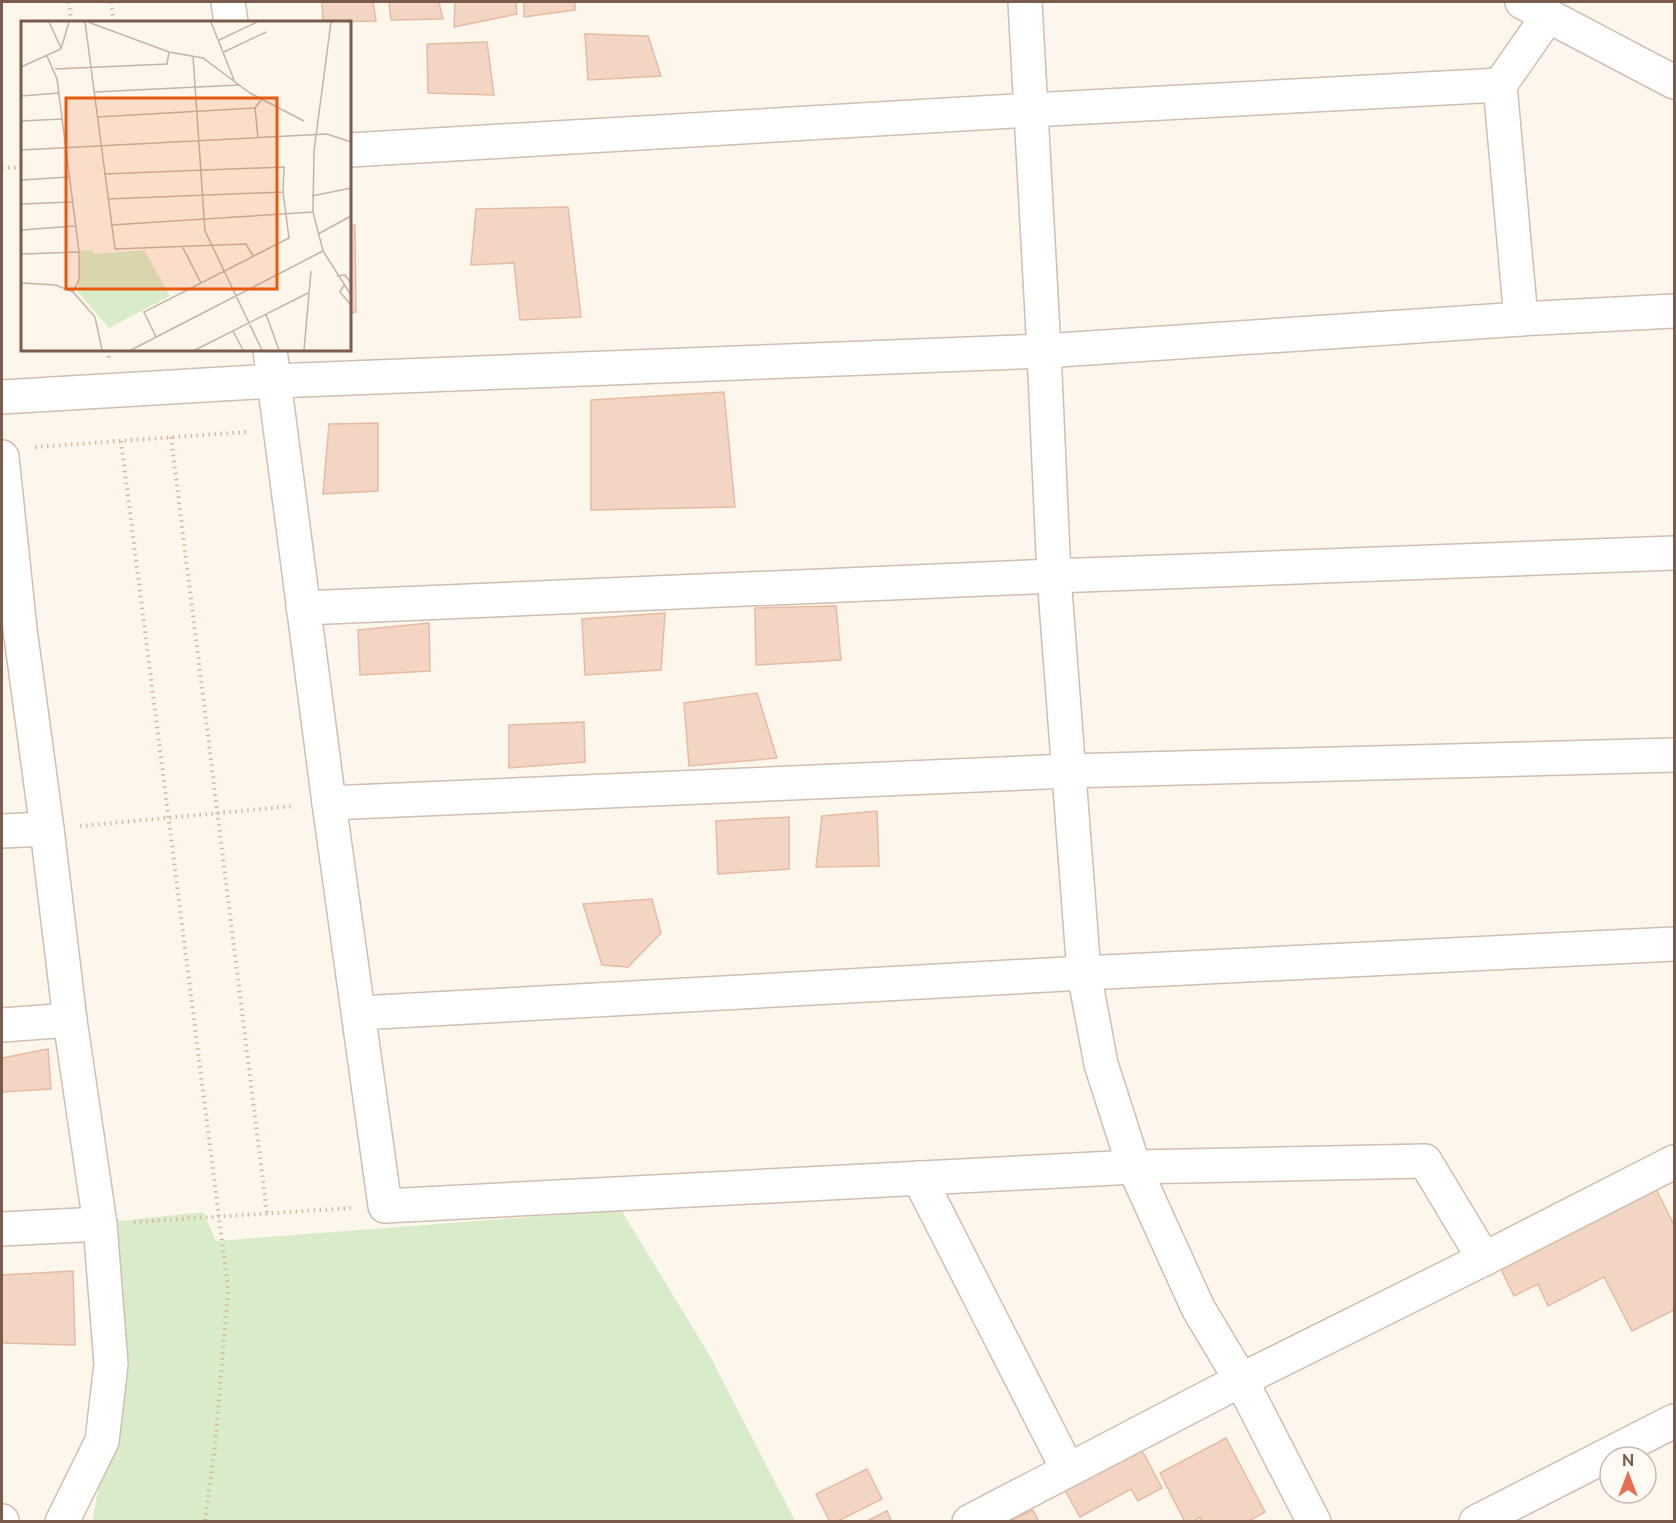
<svg xmlns="http://www.w3.org/2000/svg" width="1676" height="1523" font-family="Raleway,sans-serif">
  <rect width="100%" height="100%" fill="#fdf6ec"/>
  <polygon fill="#d8ecc9" points="621,1210 710,1356 795,1521 92,1522 123,1357 112,1222 203,1212 216,1241"/>
  <g fill="#f3d5c3" stroke="#e6bba3" stroke-width="1.5">
    <polygon points="322,2 373,2 376,21 323,22"/>
    <polygon points="389,2 439,2 443,19 391,20"/>
    <polygon points="455,2 516,2 517,14 454,27"/>
    <polygon points="524,2 575,2 575,10 524,17"/>
    <polygon points="585,34 648,36 661,76 588,80"/>
    <polygon points="487,42 494,95 428,93 427,44"/>
    <polygon points="568,207 581,317 520,320 514,263 471,265 476,209"/>
    <polygon points="350,225 355,225 356,312 350,313"/>
    <polygon points="724,392 735,507 591,510 591,400"/>
    <polygon points="378,423 378,491 323,494 329,424"/>
    <polygon points="836,606 841,660 756,665 755,608"/>
    <polygon points="665,613 661,670 585,675 582,619"/>
    <polygon points="429,623 430,671 360,675 358,630"/>
    <polygon points="757,693 777,758 689,766 684,703"/>
    <polygon points="584,722 585,762 509,768 509,725"/>
    <polygon points="877,811 879,866 816,867 822,816"/>
    <polygon points="789,817 789,869 718,874 716,821"/>
    <polygon points="652,899 661,933 628,967 602,965 583,904"/>
    <polygon points="48,1049 51,1089 2,1092 2,1058"/>
    <polygon points="1653,1183 1674,1225 1674,1310 1632,1331 1604,1277 1548,1306 1538,1284 1514,1296 1498,1263"/>
    <polygon points="73,1271 75,1345 2,1343 2,1275"/>
    <polygon points="1226,1438 1265,1512 1247,1522 1202,1522 1200,1517 1192,1522 1185,1522 1160,1473"/>
    <polygon points="1138,1443 1162,1488 1138,1501 1131,1489 1080,1517 1061,1483"/>
    <polygon points="867,1469 882,1499 836,1522 830,1522 816,1494"/>
    <polygon points="1033,1510 1039,1522 1008,1522"/>
    <polygon points="887,1511 892,1522 865,1522"/>
  </g>
  <g fill="none" stroke-linecap="round" stroke-linejoin="round">
    <defs>
      <g id="minor">
        <polyline points="228,2 231,22"/>
        <polyline points="1522,2 1674,82"/>
        <polyline points="350,150 1031,110 1500,85"/>
        <polyline points="1521,319 1500,85 1548,16"/>
        <polyline points="270,350 329,803 385,1206 1134,1167 1425,1161 1484,1259"/>
        <polyline points="2,457 20,629 47,829 70,1020 100,1224 111,1364 102,1441 62,1522"/>
        <polyline points="303,608 1054,576 1674,553"/>
        <polyline points="329,803 1068,771 1674,755"/>
        <polyline points="2,831 47,829"/>
        <polyline points="359,1013 1084,973 1674,944"/>
        <polyline points="2,1025 70,1020"/>
        <polyline points="919,1178 1068,1470"/>
        <polyline points="2,1229 100,1224"/>
        <polyline points="969,1522 1241,1380 1484,1259 1674,1162"/>
      </g>
      <g id="tertiary">
        <polyline points="1025,2 1044,351 1054,576 1084,973 1101,1064 1134,1167 1198,1308 1241,1380 1314,1522"/>
        <polyline points="2,397 274,381 1044,351 1521,319 1674,311"/>
        <polyline points="2,1521 2,1522"/>
        <polyline points="1476,1522 1674,1421"/>
      </g>
    </defs>
    <use href="#minor" stroke="#d1beb0" stroke-width="36"/>
    <use href="#tertiary" stroke="#d1beb0" stroke-width="36"/>
    <g stroke="#d9b8a5" stroke-width="4" stroke-dasharray="1.5 4.5" stroke-linecap="butt">
      <polyline points="69,2 71,22"/>
      <polyline points="111,2 114,22"/>
      <polyline points="2,168 22,167"/>
      <polyline points="108,350 109,358"/>
      <polyline points="171,437 267,1214"/>
      <polyline points="121,441 228,1289 215,1446 205,1522"/>
      <polyline points="35,447 246,432"/>
      <polyline points="80,826 294,806"/>
      <polyline points="134,1222 351,1208"/>
    </g>
    <use href="#minor" stroke="#fff" stroke-width="33"/>
    <use href="#tertiary" stroke="#fff" stroke-width="33"/>
  </g>
  <g transform="translate(21 21)">
    <rect width="330" height="330" fill="#fdf6ec"/>
    <path d="M71,229L73,233L123,229L149,275L88,307L57,271L59,230Z" fill="#d8ecc9"/>
    <path fill="none" stroke="#c5b3a7" stroke-width="1.5" d="M28,1L40,27M64,1L94,228L225,223L232,235M67,1L148,31L182,37L229,72L283,100M190,1L213,59M310,1L293,130L292,191L302,230L330,274M198,19L236,1M203,31L245,11M26,35L36,58L58,231V258L52,271M172,35L184,210L241,329M0,46L40,28L48,1M34,48L146,43L148,31M73,71L218,64M0,75L37,72M76,96L234,87M0,100L41,98M237,117L234,87L240,79M0,129L306,113L330,121M83,153L263,146L262,171L268,217L123,291L135,316M0,159L48,156M291,175L330,167M87,178L262,171M0,183L51,181M90,204L292,191M0,209L54,205M297,213L330,195M161,225L180,262M0,233L58,231M316,255L324,254L330,262M0,262L35,264L52,271L74,296L81,329M323,264L319,271L330,284M245,293L258,329M212,310L222,329M110,329L302,230M174,329L287,272M283,329L290,250"/>
    <path fill="#e8590c" fill-opacity="0.15" stroke="#e8590c" stroke-width="3" d="M45,77H256V268H45Z"/>
    <rect width="330" height="330" fill="none" stroke="#7a5c4d" stroke-width="3"/>
  </g>
  <rect width="1676" height="1523" fill="none" stroke="#7a5c4d" stroke-width="6"/>
  <g transform="translate(1628 1475)"><circle r="28" fill="#fffaf3" stroke="#cabbb1" stroke-width="1.5"/>
  <path d="M0-4.5L10 22L0 15L-10 22Z" fill="#e76f51"/>
  <text y="-9" font-size="16" font-weight="bold" text-anchor="middle" fill="#7a5c4d">N</text>
  </g>
</svg>
